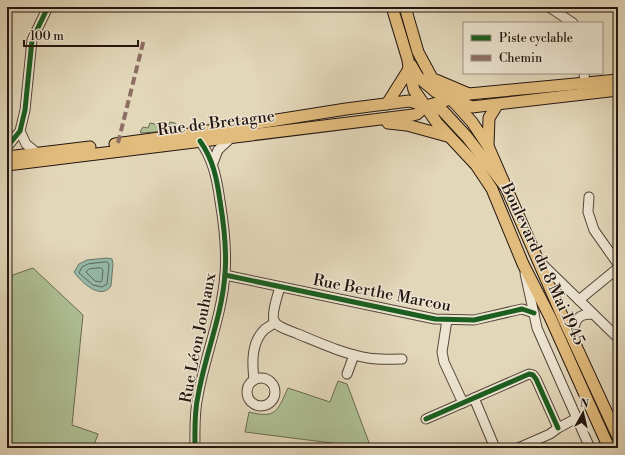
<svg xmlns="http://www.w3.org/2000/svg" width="625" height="455" font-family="'Libre Bodoni',serif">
  <rect width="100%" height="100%" fill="#e3d7ba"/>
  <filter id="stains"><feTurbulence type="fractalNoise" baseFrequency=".005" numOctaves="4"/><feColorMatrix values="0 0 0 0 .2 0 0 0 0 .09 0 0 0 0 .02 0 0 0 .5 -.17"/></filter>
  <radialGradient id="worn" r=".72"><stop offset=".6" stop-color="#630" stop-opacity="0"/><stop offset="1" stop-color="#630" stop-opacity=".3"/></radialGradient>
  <g fill="#aebf94" stroke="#686a52">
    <polygon points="170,122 175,123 177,126 176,129 170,131 141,133 140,132 143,127 148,128 150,123 168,127"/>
    <polygon points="33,268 83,315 72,425 98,434 93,448 7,448 7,277"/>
    <path d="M338,381L347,384L371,448L245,432L249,412C277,419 277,411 288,388L330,402Z"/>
  </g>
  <path fill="#96baaa" stroke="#68786c" d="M107,258L112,259L113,264L111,286C101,301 81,282 74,272L79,264L87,260Z"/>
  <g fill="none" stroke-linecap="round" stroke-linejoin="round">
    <g stroke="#5c685d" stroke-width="1">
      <polygon points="107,262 109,264 107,284 102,287 93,285 79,273 82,267 88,264"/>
      <polygon points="101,268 103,270 102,280 101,282 95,281 86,272 89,269"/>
    </g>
    <defs>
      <g id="minor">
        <polyline points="549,7 573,23"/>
        <polyline points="584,73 585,84"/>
        <polyline points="20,131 26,144 37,153"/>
        <polyline points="7,147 20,131 25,110 32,40 48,7"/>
        <polyline points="213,163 218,150 232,137"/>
        <polyline points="589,197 588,212 594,230 618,264"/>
        <polyline points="541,263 618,338"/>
        <polyline points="525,273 537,328 590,448"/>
        <polyline points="225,275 435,319 474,320 522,309 534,313"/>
        <path d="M280,287C278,294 270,317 275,323C280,328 291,331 298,334C320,343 344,354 368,358C379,360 390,359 402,359"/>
        <polyline points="579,300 618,268"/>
        <polyline points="447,320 442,352 444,362 463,403"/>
        <path d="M572,335C576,320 576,314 593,314"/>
        <polyline points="347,374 354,355"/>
        <circle cx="261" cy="392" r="14"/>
        <path d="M254,380C252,363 251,342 265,329C268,327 272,325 275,322"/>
        <polyline points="474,398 495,448"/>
        <polyline points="426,419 529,374 533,375 536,379 558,428"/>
        <path d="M195,448C195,431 194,413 198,396C205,355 222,316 225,274C227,249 224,225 220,201C217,179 213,159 200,141"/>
        <polyline points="518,448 550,434 558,428 577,418"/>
      </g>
      <g id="major">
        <polyline points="392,7 408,60 409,69 414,90 437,123 476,165 492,189 523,264 550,317 609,448"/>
        <polyline points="405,7 418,52 432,78 472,122 488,146 564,320 618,437"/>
        <polyline points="411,65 418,77 436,92 472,107 618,90"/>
        <polyline points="436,80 469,94"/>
        <polyline points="387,104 409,69"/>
        <polyline points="388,123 407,125 447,136"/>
        <polyline points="115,144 189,134 346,109 409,101 442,110 467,137 504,185"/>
        <polyline points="488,145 489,118 497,105"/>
        <polyline points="7,157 90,147"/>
        <polyline points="7,165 413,115 417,114 426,106 469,94 618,80"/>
      </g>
    </defs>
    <use href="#minor" stroke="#53463a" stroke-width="11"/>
    <use href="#major" stroke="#231610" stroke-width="13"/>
    <use href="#minor" stroke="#ede5d2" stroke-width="9"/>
    <use href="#major" stroke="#e2bc7d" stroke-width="11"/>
    <polyline stroke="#8d6e63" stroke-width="4" stroke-dasharray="8 4" stroke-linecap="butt" points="118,143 144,39"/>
    <defs>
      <g id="cycleway">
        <polyline points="7,147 20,131 25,110 32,40 48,7"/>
        <polyline points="225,275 435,319 474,320 522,309 534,313"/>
        <polyline points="426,419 529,374 533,375 536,379 558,428"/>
        <path d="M195,448C195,431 194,413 198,396C205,355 222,316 225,274C227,249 224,225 220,201C217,179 213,159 200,141"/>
      </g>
    </defs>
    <use href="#cycleway" stroke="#ede5d2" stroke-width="8"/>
    <use href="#cycleway" stroke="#1b5e20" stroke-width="5"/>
  </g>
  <g text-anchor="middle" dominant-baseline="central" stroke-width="3" stroke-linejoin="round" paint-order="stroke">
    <g font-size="16" fill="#231610" stroke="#ede5d2">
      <text transform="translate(216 123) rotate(-7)">Rue de Bretagne</text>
      <text transform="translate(543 264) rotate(65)">Boulevard du 8 Mai 1945</text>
      <text transform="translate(382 293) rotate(11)">Rue Berthe Marcou</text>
      <text transform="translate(198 338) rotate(-79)">Rue Léon Jouhaux</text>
    </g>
  </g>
  <rect width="625" height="455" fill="none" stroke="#e3d7ba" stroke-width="24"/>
  <rect x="8" y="8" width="609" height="439" fill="none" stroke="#231610" stroke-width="2"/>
  <rect x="12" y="12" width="601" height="431" fill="none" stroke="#231610"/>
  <rect x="463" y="22" width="140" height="52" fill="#ede5d2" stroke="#9c9284"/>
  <rect x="471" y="35" width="20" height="6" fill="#1b5e20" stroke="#9c9284"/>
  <text x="499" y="42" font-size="12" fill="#231610">Piste cyclable</text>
  <rect x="471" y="55" width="20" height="6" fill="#8d6e63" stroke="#9c9284"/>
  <text x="499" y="62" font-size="12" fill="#231610">Chemin</text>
  <g transform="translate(583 413) rotate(8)" stroke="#ede5d2" stroke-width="3" paint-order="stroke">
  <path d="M0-3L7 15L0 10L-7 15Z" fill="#231610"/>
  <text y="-6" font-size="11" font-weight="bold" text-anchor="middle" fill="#231610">N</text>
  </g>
  <path d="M24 40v6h114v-6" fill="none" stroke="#231610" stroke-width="2"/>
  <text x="30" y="40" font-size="12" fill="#231610" stroke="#ede5d2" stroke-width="3" paint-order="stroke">100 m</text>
  <rect width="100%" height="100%" filter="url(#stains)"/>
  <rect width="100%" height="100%" fill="url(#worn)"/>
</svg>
